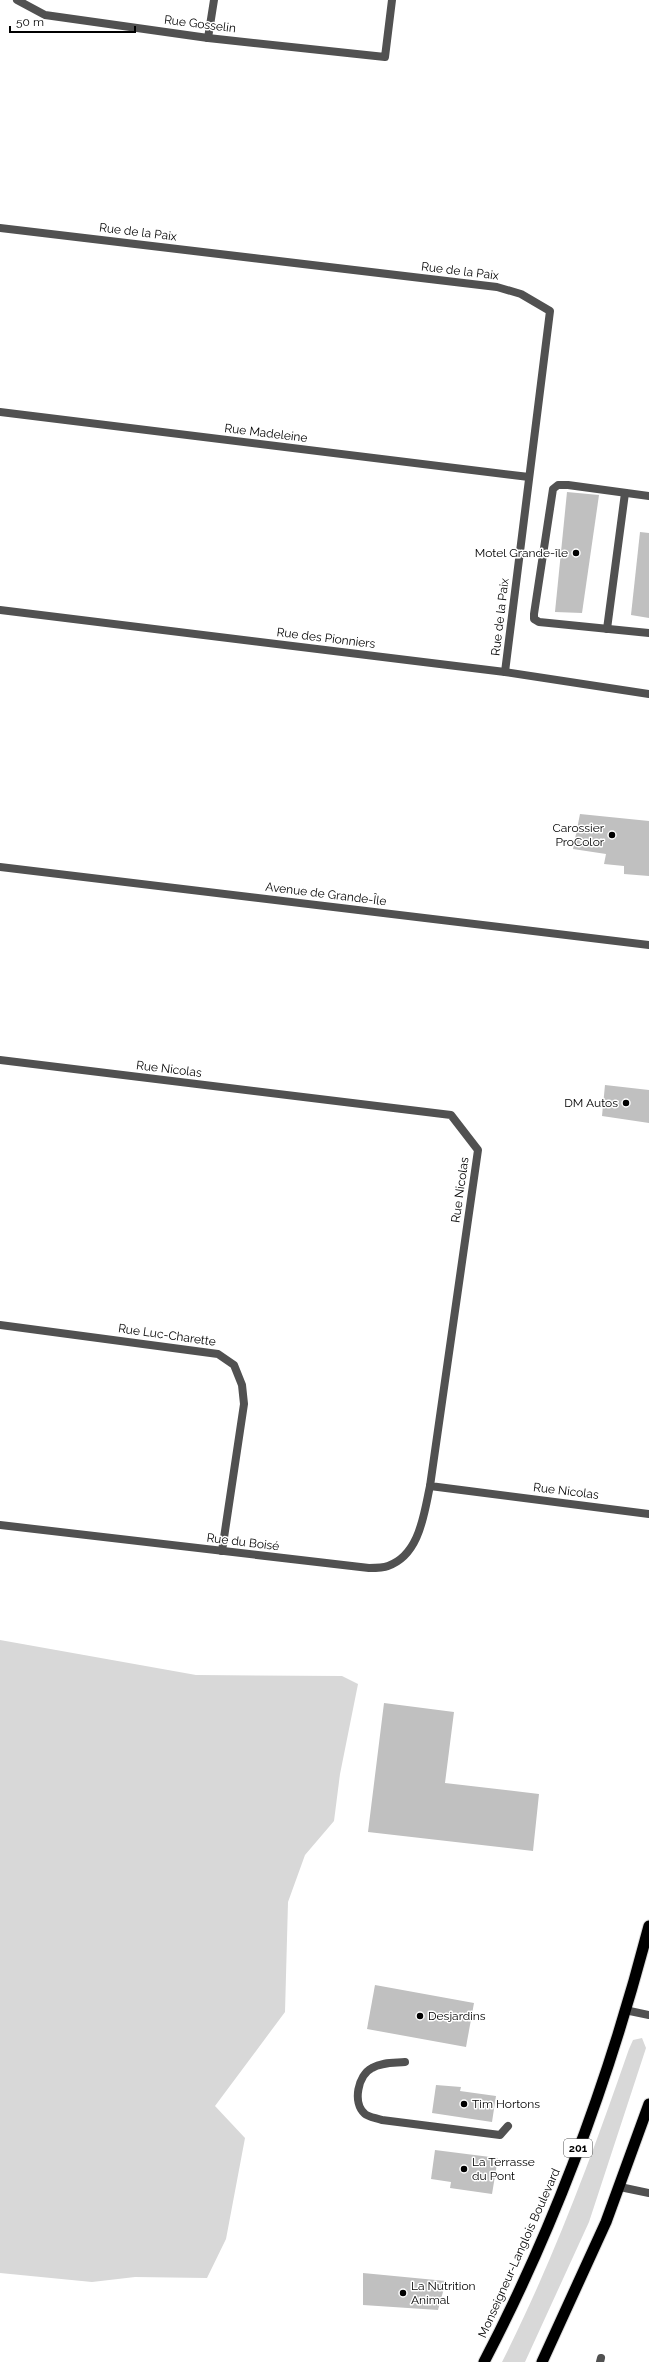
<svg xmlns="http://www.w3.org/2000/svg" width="649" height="2362" font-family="Raleway,sans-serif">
  <rect width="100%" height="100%" fill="#fff"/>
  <g fill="#d8d8d8">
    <polygon points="0,1640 196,1675 342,1676 358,1684 340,1774 334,1821 305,1855 288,1902 285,2012 215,2106 245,2138 226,2239 207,2278 135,2277 92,2282 0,2273"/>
    <path d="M642,2038L646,2048L589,2222L525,2362H502C553,2261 592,2156 629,2049L633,2040Z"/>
  </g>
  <g fill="#c0c0c0">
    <polygon points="567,492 599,495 582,613 555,612"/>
    <polygon points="640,532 649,533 649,618 631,615"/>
    <polygon points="580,814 649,821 649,876 624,874 624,866 604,864 606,854 573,849"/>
    <polygon points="605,1085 649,1090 649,1123 602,1116"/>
    <polygon points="384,1703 454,1712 445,1783 539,1794 533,1851 368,1832"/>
    <polygon points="375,1985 474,2003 466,2047 367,2029"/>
    <polygon points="436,2085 461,2087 460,2091 496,2096 492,2122 432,2113"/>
    <polygon points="435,2150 498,2158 492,2194 450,2188 451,2182 431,2179"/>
    <polygon points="363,2273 446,2281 438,2310 363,2305"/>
  </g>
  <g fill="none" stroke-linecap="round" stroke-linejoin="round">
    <defs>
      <g id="trunk">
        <path d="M484,2362C556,2224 610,2076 649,1926"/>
        <polyline points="542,2362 606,2222 649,2104"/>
      </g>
    </defs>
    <use href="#trunk" stroke="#dbdbdb" stroke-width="13"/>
    <g stroke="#515151" stroke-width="8">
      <polyline points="649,496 568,485 558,485 553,489 534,614 534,619 539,622 649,633"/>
      <polyline points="607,629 625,493"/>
      <path d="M405,2062C394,2063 382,2062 372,2068C358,2075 352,2103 365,2114C368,2117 377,2118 382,2120L500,2135L508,2126"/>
    </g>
    <g stroke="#515151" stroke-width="8">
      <polyline points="17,0 45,15 208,38 385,57 392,0"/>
      <polyline points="208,38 214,0"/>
      <polyline points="0,228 497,287 521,294 550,311 505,672"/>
      <polyline points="0,412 529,477"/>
      <polyline points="0,610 505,672 649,694"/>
      <polyline points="0,1060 451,1115 478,1150 430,1486 649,1514"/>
      <polyline points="0,1325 218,1354 234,1365 242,1385 244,1404 222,1551"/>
      <path d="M0,1525L369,1568C375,1568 383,1568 388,1566C420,1555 424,1513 430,1486"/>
      <polyline points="625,2010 649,2015"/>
      <polyline points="620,2187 649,2193"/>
      <polyline points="600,2362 601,2358"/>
    </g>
    <polyline stroke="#515151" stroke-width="8" points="0,867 649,945"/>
    <use href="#trunk" stroke="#000" stroke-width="11"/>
  </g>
  <g fill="#000" stroke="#fff" stroke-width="1.5">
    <circle cx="576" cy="553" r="4"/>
    <circle cx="612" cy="835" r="4"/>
    <circle cx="626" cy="1103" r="4"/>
    <circle cx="420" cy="2016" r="4"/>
    <circle cx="464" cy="2104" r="4"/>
    <circle cx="464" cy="2169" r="4"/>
    <circle cx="403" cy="2293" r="4"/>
  </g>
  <g text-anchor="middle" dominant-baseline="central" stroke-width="3" stroke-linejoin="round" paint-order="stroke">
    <rect fill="#fff" stroke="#4c4c4c" stroke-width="1" x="564" y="2139" width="28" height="18" rx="3"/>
    <g font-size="11" font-weight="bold" fill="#000">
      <text x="578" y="2148">201</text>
    </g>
    <g font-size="12" fill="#000" stroke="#fff">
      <text transform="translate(200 24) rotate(7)">Rue Gosselin</text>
      <text transform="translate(138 232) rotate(7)">Rue de la Paix</text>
      <text transform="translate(460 271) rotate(7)">Rue de la Paix</text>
      <text transform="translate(266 433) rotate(7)">Rue Madeleine</text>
      <text transform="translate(500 617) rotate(-83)">Rue de la Paix</text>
      <text transform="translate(326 638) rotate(7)">Rue des Pionniers</text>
      <text transform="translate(326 894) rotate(7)">Avenue de Grande-Île</text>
      <text transform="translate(169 1069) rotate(7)">Rue Nicolas</text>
      <text transform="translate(460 1190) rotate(-82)">Rue Nicolas</text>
      <text transform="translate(167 1335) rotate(8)">Rue Luc-Charette</text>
      <text transform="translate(566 1491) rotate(7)">Rue Nicolas</text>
      <text transform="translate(243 1542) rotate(7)">Rue du Boisé</text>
      <text transform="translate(519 2253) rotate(-66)">Monseigneur-Langlois Boulevard</text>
    </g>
    <g font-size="12" fill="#000" stroke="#fff" text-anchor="start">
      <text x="568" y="553" text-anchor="end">Motel Grande-île</text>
      <text x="604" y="828" text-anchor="end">Carossier<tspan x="604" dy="14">ProColor</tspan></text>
      <text x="618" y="1103" text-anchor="end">DM Autos</text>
      <text x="428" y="2016">Desjardins</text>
      <text x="472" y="2104">Tim Hortons</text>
      <text x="472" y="2162">La Terrasse<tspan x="472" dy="14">du Pont</tspan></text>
      <text x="411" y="2286">La Nutrition<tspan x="411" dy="14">Animal</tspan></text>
    </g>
  </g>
  <path d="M10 26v6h125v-6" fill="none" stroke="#000000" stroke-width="2"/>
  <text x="16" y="26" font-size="12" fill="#000000" stroke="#ffffff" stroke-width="3" paint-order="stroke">50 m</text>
</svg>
